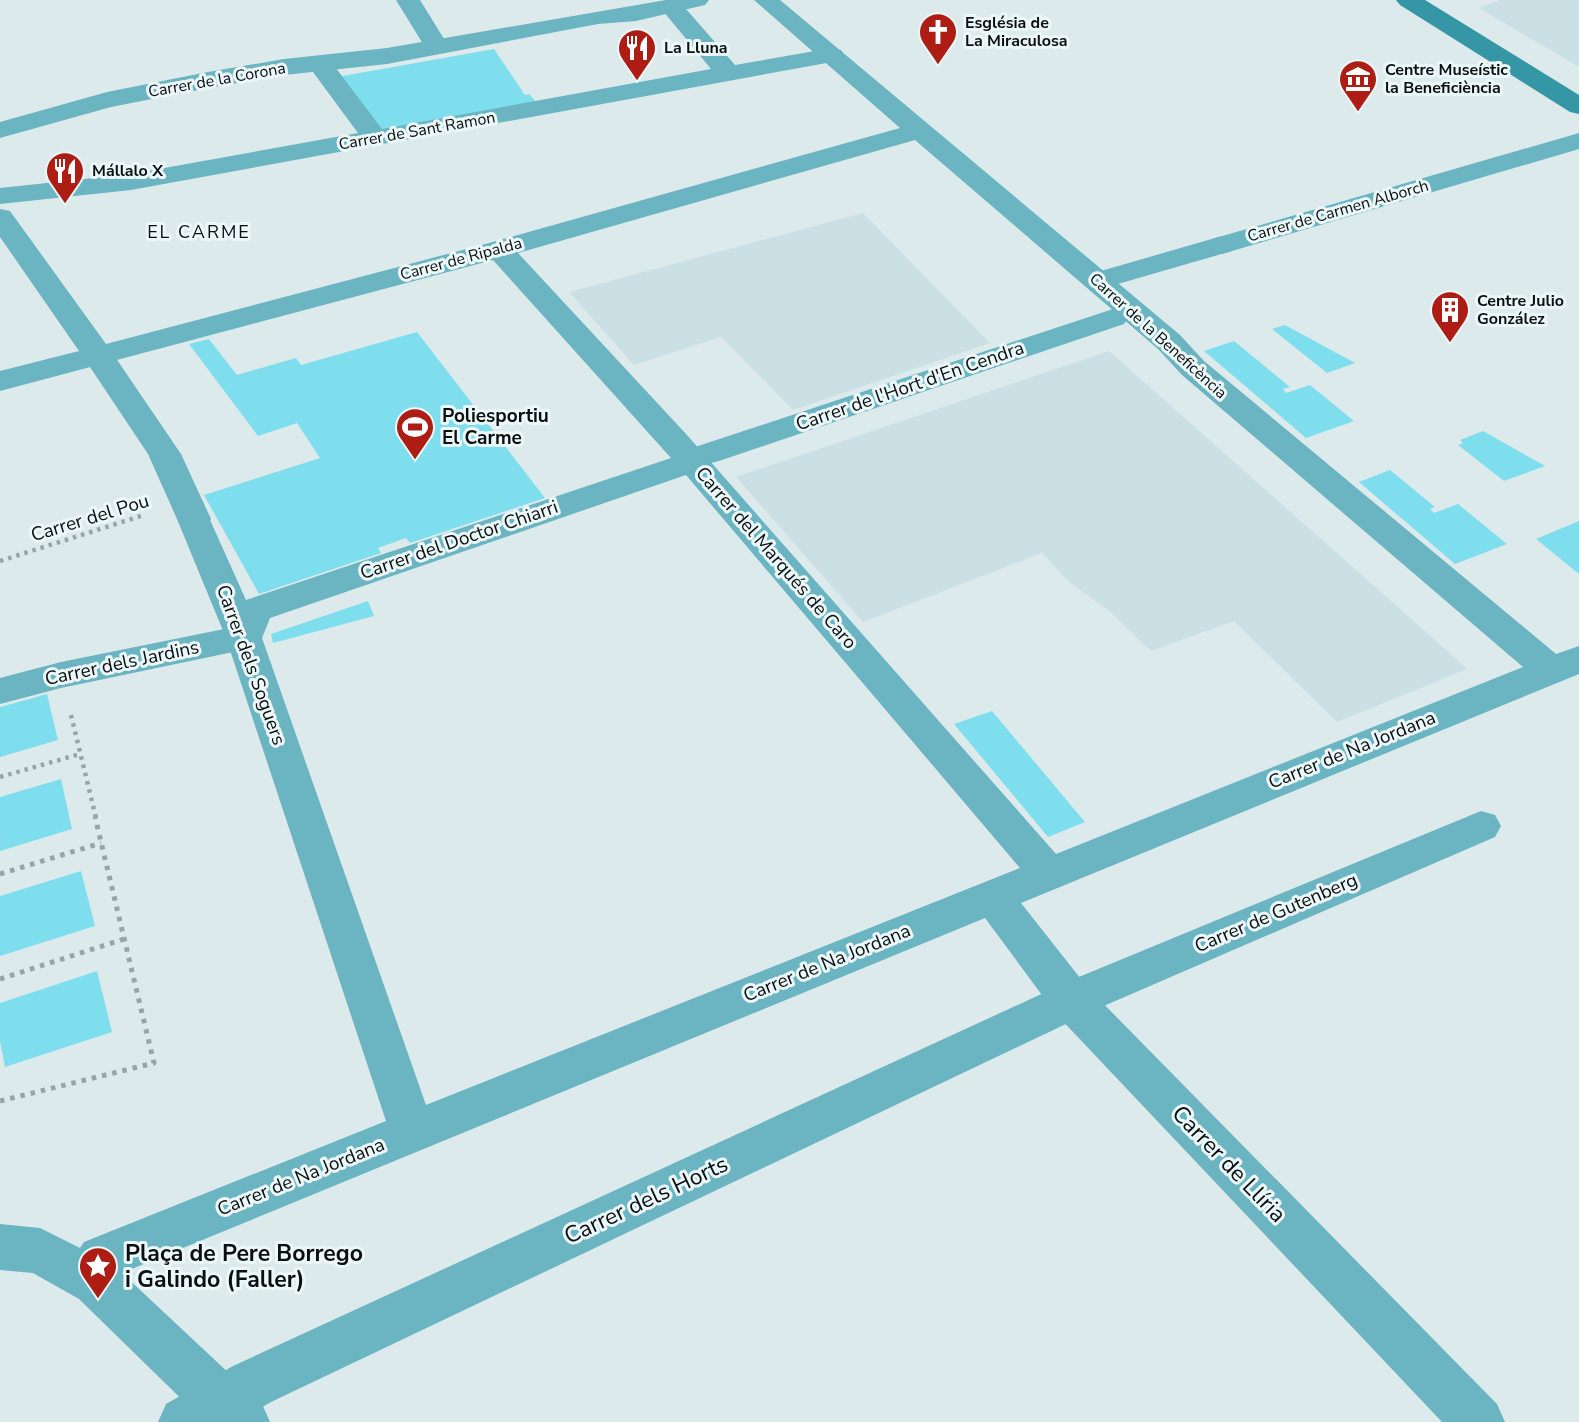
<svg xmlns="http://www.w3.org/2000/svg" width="1579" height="1422" font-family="'Nunito Sans',sans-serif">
  <rect width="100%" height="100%" fill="#ddeaec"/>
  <g fill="#cae0e4">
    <polygon points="1500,0 1579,0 1579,67 1479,8"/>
    <polygon points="863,213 990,343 793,410 721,337 634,365 569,292"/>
    <polygon points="1109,351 1453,656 1467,669 1337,722 1234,621 1151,651 1108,610 1069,582 1042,553 863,622 736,477"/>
  </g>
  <g fill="#7fdeee">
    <polygon points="494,49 525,95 529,94 538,104 383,132 337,77"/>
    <polygon points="1285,325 1355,363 1327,373 1272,329"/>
    <polygon points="417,332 545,498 410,543 406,538 378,548 381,553 259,594 204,495 320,458 297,423 258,436 189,344 209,339 237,375 296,358 301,365"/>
    <polygon points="1234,341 1290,387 1283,389 1286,393 1310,385 1354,421 1306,438 1204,351"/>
    <polygon points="1483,431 1545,466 1504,481 1458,445 1463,443 1460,440"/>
    <polygon points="1390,470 1435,507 1430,509 1434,513 1458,504 1507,544 1455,564 1359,482"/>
    <polygon points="1579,521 1579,574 1536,539"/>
    <polygon points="368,601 374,616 273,643 271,634"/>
    <polygon points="47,694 58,740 0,757 0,707"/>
    <polygon points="992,711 1085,822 1048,837 954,724"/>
    <polygon points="61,779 72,829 0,851 0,797"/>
    <polygon points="81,871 95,926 0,956 0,896"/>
    <polygon points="97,971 112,1032 5,1067 0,1041 0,1003"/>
  </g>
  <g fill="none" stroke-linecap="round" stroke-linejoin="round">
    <g stroke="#99a4a5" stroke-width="4.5" stroke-dasharray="3.5 5" stroke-linecap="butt">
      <polyline points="0,561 144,515"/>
      <polyline points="71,715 96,818"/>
      <polyline points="0,777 80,754"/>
    </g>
    <g stroke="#99a4a5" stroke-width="5" stroke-dasharray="4.5 6" stroke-linecap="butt">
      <polyline points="0,874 101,843"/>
      <polyline points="0,979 124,939"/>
      <polyline points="0,1101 154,1063 95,817"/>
    </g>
    <g fill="#6bb4c1" fill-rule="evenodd">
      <polygon points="396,0 420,0 449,47 446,52 437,54 428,52"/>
      <polygon points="663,1 679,1 735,65 832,48 841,50 844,55 841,60 832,62 131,190 0,204 0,188 131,174 358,133 307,64 311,59 320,56 329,59 382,129 711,69 663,11 659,6"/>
      <polygon points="1222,236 1232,239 1236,245 1232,251 1097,290 1087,287 1082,281 1087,275"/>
      <polygon points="1113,309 1124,312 1128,318 1124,324 719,461 707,464 695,461 690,454 695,447"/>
      <polygon points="98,346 109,348 181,454 211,519 206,527 194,530 182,527 177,519 148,454 82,355 87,348"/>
      <polygon points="244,625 257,629 262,638 257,647 61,688 0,704 0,678 61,662"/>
      <polygon points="1481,811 1495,815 1501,826 1495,837 1106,1005 271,1402 236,1422 158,1422 166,1404 233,1366 1074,979"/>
    </g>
    <g fill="#6bb4c1" fill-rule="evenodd">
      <polygon points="666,0 709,0 705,5 636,21 598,24 387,64 284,75 208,88 111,107 0,138 0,122 107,92 208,72 284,59 387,48"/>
      <path d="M754,0H780L1180,335L1204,361L1556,654L1579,646V674L1021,903L1088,988L1497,1404L1505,1422H1442L1056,1014L985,918L122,1273L262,1404L270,1422H205L79,1299L33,1273L0,1270V1224L40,1228L80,1248L84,1242L386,1121L226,638L177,519L182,511L194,508L206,511L246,600L671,458L493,260L0,391V371L79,351L0,237V209L10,211L106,344L489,243L900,128ZM915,140L1158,349L1182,375L1523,667L1056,854L687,435L518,253ZM686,475L1020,868L426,1105L262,638L270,618Z"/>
      <polygon points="1579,133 1579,149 1232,251 1222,254 1212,251 1208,245 1212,239"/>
    </g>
    <polygon fill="#3596a5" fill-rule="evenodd" points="1396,0 1425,0 1579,95 1579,114 1570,112 1400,5"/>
  </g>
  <defs>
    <symbol id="church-pin" viewBox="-11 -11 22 30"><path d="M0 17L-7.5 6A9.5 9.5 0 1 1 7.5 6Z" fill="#ad1d13" stroke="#ebf7f9"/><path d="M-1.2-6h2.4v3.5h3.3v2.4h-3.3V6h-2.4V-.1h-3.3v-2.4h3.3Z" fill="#fff"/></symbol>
    <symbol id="restaurant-pin" viewBox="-11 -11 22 30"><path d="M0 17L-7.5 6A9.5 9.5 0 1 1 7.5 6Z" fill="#ad1d13" stroke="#ebf7f9"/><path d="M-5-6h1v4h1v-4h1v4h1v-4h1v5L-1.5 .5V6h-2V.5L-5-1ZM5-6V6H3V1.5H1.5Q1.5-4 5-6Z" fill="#fff"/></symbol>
    <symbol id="museum-pin" viewBox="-11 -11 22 30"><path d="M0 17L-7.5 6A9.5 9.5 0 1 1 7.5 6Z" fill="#ad1d13" stroke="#ebf7f9"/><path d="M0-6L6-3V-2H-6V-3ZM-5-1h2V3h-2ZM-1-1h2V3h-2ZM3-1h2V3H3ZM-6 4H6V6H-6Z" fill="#fff"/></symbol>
    <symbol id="building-pin" viewBox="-11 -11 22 30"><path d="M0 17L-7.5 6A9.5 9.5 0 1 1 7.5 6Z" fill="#ad1d13" stroke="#ebf7f9"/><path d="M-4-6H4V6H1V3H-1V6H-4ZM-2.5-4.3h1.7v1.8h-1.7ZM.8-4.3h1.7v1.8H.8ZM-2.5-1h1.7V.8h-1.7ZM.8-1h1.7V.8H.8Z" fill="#fff"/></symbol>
    <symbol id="stadium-pin" viewBox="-11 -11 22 30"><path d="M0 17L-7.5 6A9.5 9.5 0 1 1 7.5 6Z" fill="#ad1d13" stroke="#ebf7f9"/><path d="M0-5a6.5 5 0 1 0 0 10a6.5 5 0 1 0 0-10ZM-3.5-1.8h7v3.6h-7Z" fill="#fff"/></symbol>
    <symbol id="sight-pin" viewBox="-11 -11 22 30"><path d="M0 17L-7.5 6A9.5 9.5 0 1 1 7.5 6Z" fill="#ad1d13" stroke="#ebf7f9"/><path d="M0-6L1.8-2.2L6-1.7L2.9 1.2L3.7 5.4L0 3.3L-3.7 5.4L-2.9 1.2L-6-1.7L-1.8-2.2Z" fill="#fff"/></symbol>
  </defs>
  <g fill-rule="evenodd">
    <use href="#church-pin" x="916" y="10" width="44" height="60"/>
    <use href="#restaurant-pin" x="615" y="26" width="44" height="60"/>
    <use href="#museum-pin" x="1336" y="57" width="44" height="60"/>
    <use href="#restaurant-pin" x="43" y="149" width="44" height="60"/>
    <use href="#building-pin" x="1428" y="288" width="44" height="60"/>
    <use href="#stadium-pin" x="393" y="405" width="44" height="60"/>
    <use href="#sight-pin" x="76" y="1244" width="44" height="60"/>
  </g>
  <g text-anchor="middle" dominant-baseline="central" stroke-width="6" stroke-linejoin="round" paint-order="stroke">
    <g font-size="16" font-weight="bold" fill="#0b0f0f" stroke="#ebf7f9" text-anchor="start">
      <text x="965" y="23">Església de<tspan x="965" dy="18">La Miraculosa</tspan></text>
      <text x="664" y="48">La Lluna</text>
      <text x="1385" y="70">Centre Museístic<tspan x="1385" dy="18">la Beneficiència</tspan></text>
      <text x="92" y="171">Mállalo X</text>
      <text x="1477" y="301">Centre Julio<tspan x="1477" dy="18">González</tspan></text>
    </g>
    <g font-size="16" fill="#0b0f0f" stroke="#ebf7f9">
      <text transform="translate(217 80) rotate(-10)">Carrer de la Corona</text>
      <text transform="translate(417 131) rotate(-10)">Carrer de Sant Ramon</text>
      <text transform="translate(1338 211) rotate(-16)">Carrer de Carmen Alborch</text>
      <text transform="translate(461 259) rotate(-15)">Carrer de Ripalda</text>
      <text transform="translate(1158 336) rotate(42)">Carrer de la Beneficència</text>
    </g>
    <g font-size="18" letter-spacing="2" fill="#0b0f0f" stroke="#ebf7f9">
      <text x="199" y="232">EL CARME</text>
    </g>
    <g font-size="19" fill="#0b0f0f" stroke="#ebf7f9">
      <text transform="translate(910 386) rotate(-19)">Carrer de l'Hort d'En Cendra</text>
      <text transform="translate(90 518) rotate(-17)">Carrer del Pou</text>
      <text transform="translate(459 540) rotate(-19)">Carrer del Doctor Chiarri</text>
      <text transform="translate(776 558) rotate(49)">Carrer del Marqués de Caro</text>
      <text transform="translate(122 663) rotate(-12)">Carrer dels Jardins</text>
      <text transform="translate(251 665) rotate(70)">Carrer dels Soguers</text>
      <text transform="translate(1352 750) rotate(-22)">Carrer de Na Jordana</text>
      <text transform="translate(1276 913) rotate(-23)">Carrer de Gutenberg</text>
      <text transform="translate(827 963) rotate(-22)">Carrer de Na Jordana</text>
      <text transform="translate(301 1177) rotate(-22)">Carrer de Na Jordana</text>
    </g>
    <g font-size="19" font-weight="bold" fill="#0b0f0f" stroke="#ebf7f9" text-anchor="start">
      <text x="442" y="416">Poliesportiu<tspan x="442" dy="22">El Carme</tspan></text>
    </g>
    <g font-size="23" fill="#0b0f0f" stroke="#ebf7f9">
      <text transform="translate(1229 1164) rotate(46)">Carrer de Llíria</text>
      <text transform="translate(646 1200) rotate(-25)">Carrer dels Horts</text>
    </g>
    <g font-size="23" font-weight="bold" fill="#0b0f0f" stroke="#ebf7f9" text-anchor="start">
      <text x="125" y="1253">Plaça de Pere Borrego<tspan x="125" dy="26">i Galindo (Faller)</tspan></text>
    </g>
  </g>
</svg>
